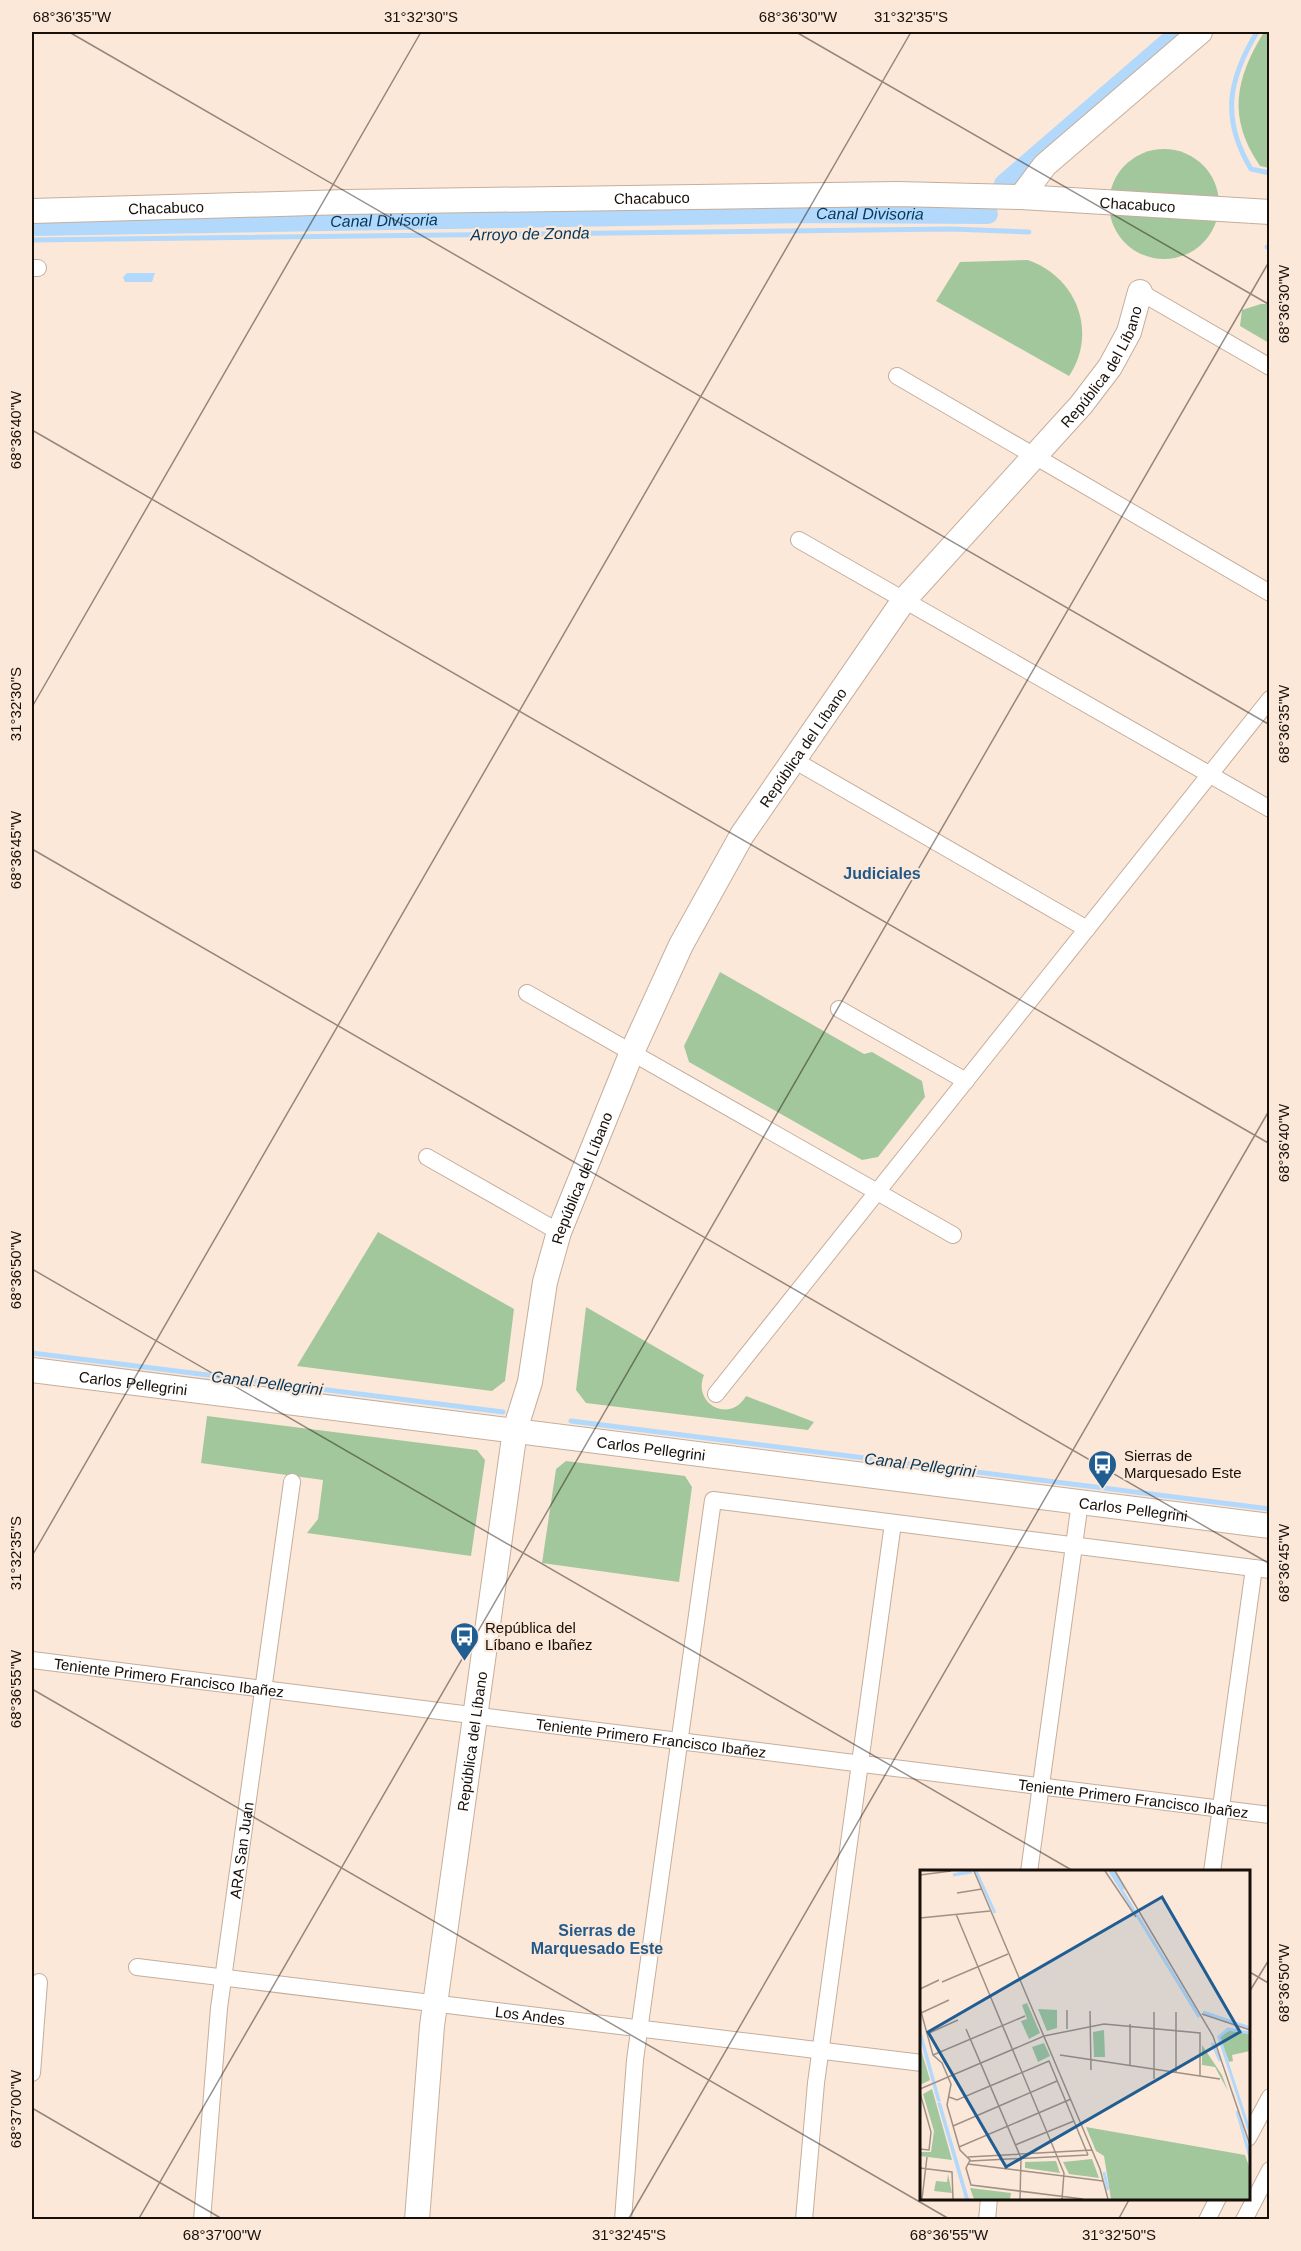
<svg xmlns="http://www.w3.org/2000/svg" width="1301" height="2251" font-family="Arial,sans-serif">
  <rect width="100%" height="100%" fill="#fce8d9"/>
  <g fill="#a3c79d">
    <path d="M1264,32H1270L1269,168L1260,166C1227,118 1235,79 1264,32Z"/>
    <circle cx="1164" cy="204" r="55"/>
    <path d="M1028,260C1077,277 1098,333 1069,376L936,301L960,262Z"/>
    <polygon points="1261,304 1269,304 1269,343 1240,326 1242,310"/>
    <polygon points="720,972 864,1054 872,1052 922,1081 925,1097 878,1157 862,1160 689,1062 684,1046"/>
    <polygon points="378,1232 514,1309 505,1381 492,1391 297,1366"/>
    <path d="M586,1307L704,1375C692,1404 730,1424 746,1396L814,1422L808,1430L586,1403L576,1390Z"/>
    <polygon points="207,1416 477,1450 485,1460 471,1556 307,1533 318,1519 323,1480 201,1463"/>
    <polygon points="566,1461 685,1476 692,1487 679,1582 542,1563 556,1469"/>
  </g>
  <polygon fill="#b2d9fb" points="127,273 155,273 152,282 125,282 123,277"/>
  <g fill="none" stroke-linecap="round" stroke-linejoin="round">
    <g stroke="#b2d9fb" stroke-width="5">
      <path d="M1257,32C1228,80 1221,119 1251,169L1270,173"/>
      <polyline points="32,240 951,229 1029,232"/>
      <polyline points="1267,247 1270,247"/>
      <polyline points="32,1353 503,1412"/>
      <polyline points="571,1421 1270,1509"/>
    </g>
    <g stroke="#b2d9fb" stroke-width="20">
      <polyline points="1004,184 1180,32"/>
      <path id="s1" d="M32,226L810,213L988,214"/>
    </g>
    <defs>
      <g id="street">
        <polyline points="32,268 38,268"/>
        <polyline points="1140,292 1270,367"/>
        <polyline points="897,376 1270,593"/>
        <polyline points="799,540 1270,809"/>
        <polyline points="792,759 1087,929"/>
        <polyline points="527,993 953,1235"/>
        <polyline points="839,1009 966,1081"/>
        <polyline points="427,1157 559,1232"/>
        <polyline points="716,1394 1270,699"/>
        <path id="s2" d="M32,1660L1270,1815"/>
        <polyline points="1029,1872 1080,1502"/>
        <polyline points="1212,1872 1254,1568"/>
        <path id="s3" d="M137,1967L922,2063"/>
        <polyline points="32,2073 39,1982"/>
        <polyline points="1248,2138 1270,2097"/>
        <path id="s4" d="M202,2220L219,2008L292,1482"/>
        <polyline points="623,2220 635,2060 713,1500 1270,1570"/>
        <polyline points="804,2220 816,2083 893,1523"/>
        <polyline points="987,2220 989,2198"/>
        <polyline points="1207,2220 1218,2198"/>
        <polyline points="1244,2220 1270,2170"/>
      </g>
      <g id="secondary">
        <polyline points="1021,197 1045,165 1200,32"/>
        <path id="s5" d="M32,211L346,202L897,194L1021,197L1270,212"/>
        <path id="s6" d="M32,1370L1270,1526"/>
        <path id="s7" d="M417,2220L432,2026L515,1430L530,1382L545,1282L559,1232L632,1052L681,945L742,835L904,600L1081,405L1110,367L1129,332L1140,292"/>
      </g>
    </defs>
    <use href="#street" stroke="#c5ae9c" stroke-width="18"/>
    <use href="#secondary" stroke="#c5ae9c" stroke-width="26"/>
    <use href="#street" stroke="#fff" stroke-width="16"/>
    <use href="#secondary" stroke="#fff" stroke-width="24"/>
  </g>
  <path fill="none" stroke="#170f09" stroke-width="1.5" stroke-opacity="0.45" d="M69,32L1270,725M796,32L1270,305M32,430L1270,1144M32,707L421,32M32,849L1270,1564M32,1269L1075,1872M32,1556L911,32M32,1689L951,2220M1248,1971L1270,1984M1248,1994L1270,1958M32,2108L224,2220M138,2220L1270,260M628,2220L1270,1109M1118,2220L1130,2198"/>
  <defs>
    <symbol id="bus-pin" viewBox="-11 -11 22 30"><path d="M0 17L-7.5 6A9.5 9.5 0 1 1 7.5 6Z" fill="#1f5d93" stroke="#fce8d9"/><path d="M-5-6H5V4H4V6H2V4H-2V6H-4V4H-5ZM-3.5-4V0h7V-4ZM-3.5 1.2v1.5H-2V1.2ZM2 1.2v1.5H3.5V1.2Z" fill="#fff"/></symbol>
  </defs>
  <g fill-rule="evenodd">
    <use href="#bus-pin" x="1086" y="1448" width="33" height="45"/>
    <use href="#bus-pin" x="448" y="1620" width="33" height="45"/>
  </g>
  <g text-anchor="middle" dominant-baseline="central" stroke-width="4.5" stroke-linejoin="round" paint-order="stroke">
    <g font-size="15" fill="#170f09" stroke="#fce8d9">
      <text stroke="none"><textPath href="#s5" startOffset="620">Chacabuco</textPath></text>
      <text stroke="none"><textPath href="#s5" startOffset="1106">Chacabuco</textPath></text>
      <text stroke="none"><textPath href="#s5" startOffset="134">Chacabuco</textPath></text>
      <text stroke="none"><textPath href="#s7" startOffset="2030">República del Líbano</textPath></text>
      <text stroke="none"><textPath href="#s7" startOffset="1544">República del Líbano</textPath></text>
      <text stroke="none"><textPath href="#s7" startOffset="1058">República del Líbano</textPath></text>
      <text stroke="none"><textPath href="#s6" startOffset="102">Carlos Pellegrini</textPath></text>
      <text stroke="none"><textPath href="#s6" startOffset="624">Carlos Pellegrini</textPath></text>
      <text stroke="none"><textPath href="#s6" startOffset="1110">Carlos Pellegrini</textPath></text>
      <text stroke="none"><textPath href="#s2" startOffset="138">Teniente Primero Francisco Ibañez</textPath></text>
      <text stroke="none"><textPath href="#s2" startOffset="624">Teniente Primero Francisco Ibañez</textPath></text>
      <text stroke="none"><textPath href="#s7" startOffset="482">República del Líbano</textPath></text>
      <text stroke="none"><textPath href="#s2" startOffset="1110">Teniente Primero Francisco Ibañez</textPath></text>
      <text stroke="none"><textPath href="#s4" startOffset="372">ARA San Juan</textPath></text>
      <text stroke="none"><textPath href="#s3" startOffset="396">Los Andes</textPath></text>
    </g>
    <g font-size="15" fill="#170f09" stroke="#fce8d9" text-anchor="start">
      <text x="1124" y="1455">Sierras de<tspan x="1124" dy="17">Marquesado Este</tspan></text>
      <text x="485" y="1627">República del<tspan x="485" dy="17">Líbano e Ibañez</tspan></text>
    </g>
    <g font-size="16" font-style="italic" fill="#03385c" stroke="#fce8d9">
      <text stroke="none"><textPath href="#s1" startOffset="838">Canal Divisoria</textPath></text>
      <text stroke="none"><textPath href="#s1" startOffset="352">Canal Divisoria</textPath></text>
      <text transform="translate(530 234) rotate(-1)">Arroyo de Zonda</text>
      <text transform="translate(267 1383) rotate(7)">Canal Pellegrini</text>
      <text transform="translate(920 1465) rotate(7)">Canal Pellegrini</text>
    </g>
    <g font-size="16" font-weight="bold" fill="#21598a" stroke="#fce8d9">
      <text x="882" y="873">Judiciales</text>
      <text x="597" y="1930">Sierras de<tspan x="597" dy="18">Marquesado Este</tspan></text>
    </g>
  </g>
  <g transform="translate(920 1870)">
    <rect width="330" height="330" fill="#fce8d9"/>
    <path d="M107,133L120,163L109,169L101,151L107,149L102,135ZM118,139L137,140V158L127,161ZM184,160L185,187H174L173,162ZM310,160L330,164V181L312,185L313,191L309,192L300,167ZM124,173L130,186L118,192L112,177ZM282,175L302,205L308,221L295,197L282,195ZM0,176L10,210L2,214L0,213ZM12,219L32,290L0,286V282H11L14,261L3,224ZM166,257L325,285L330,299V329H191L184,286L176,281ZM172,289L179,308L149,304L143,292ZM136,291L140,303L105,298V292ZM28,304L32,323L14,321L16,311L27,312ZM50,318L91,323L90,329H54Z" fill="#a3c79d"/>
    <path d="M0,156L21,232L17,231L0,169ZM17,232L21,233L49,329H45Z" fill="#b2d9fb"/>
    <path fill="none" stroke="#b2d9fb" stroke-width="3" d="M56,1L75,43M190,1L279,147M192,1L204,19M33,5L52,2M33,5L52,1M283,142L330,158M330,163L308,159L299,167L330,263M292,173L300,191M317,241L330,287M184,302L188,320"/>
    <path fill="none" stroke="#a09186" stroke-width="1.5" d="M54,1L180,299L188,329M185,1L216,47M195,1L293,166L330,275M0,5L31,1M37,23L62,19M36,44L144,303L142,329M0,48L70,41M22,112L88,84M0,119L19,110M0,138L13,185L22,193L31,214L27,235L40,280L50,290L46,298L51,315L163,329M147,140V159M170,141L171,200M234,142V209M1,143L29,130M282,144L330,160M210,154V195M46,159L101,288L100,329M7,164L38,150M13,185L105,146M140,185L300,209M256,202V142M0,219L124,166L184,154L280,163V206M0,223L11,262L9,280L0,279M29,227L37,230L129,191L168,285M33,256L137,211M95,275L154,251M39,277L151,229M48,287L172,280M50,291L168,285M48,294L183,311M0,298L32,302L33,329M2,329L7,287"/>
    <path fill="#1f5d93" fill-opacity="0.15" stroke="#1f5d93" stroke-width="3" d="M242,27L320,162L86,297L8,162Z"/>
    <rect width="330" height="330" fill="none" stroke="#170f09" stroke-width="3"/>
  </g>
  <rect width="1301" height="2251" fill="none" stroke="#fce8d9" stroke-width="66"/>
  <rect x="33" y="33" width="1235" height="2185" fill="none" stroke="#170f09" stroke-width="2"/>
  <g font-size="15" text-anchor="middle" fill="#170f09">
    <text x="72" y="22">68°36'35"W</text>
    <text x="421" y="22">31°32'30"S</text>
    <text x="798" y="22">68°36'30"W</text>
    <text x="911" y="22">31°32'35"S</text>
    <text transform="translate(1284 304) rotate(-90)" y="5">68°36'30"W</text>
    <text transform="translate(16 430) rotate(-90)" y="5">68°36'40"W</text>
    <text transform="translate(16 704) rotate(-90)" y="5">31°32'30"S</text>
    <text transform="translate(1284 724) rotate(-90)" y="5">68°36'35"W</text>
    <text transform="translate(16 850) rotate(-90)" y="5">68°36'45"W</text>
    <text transform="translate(1284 1143) rotate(-90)" y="5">68°36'40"W</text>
    <text transform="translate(16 1270) rotate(-90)" y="5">68°36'50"W</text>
    <text transform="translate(16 1553) rotate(-90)" y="5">31°32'35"S</text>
    <text transform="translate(1284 1563) rotate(-90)" y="5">68°36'45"W</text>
    <text transform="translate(16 1689) rotate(-90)" y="5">68°36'55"W</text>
    <text transform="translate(1284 1983) rotate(-90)" y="5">68°36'50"W</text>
    <text transform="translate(16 2109) rotate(-90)" y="5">68°37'00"W</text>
    <text x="222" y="2240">68°37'00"W</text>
    <text x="629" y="2240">31°32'45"S</text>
    <text x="949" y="2240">68°36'55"W</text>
    <text x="1119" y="2240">31°32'50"S</text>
  </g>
</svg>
